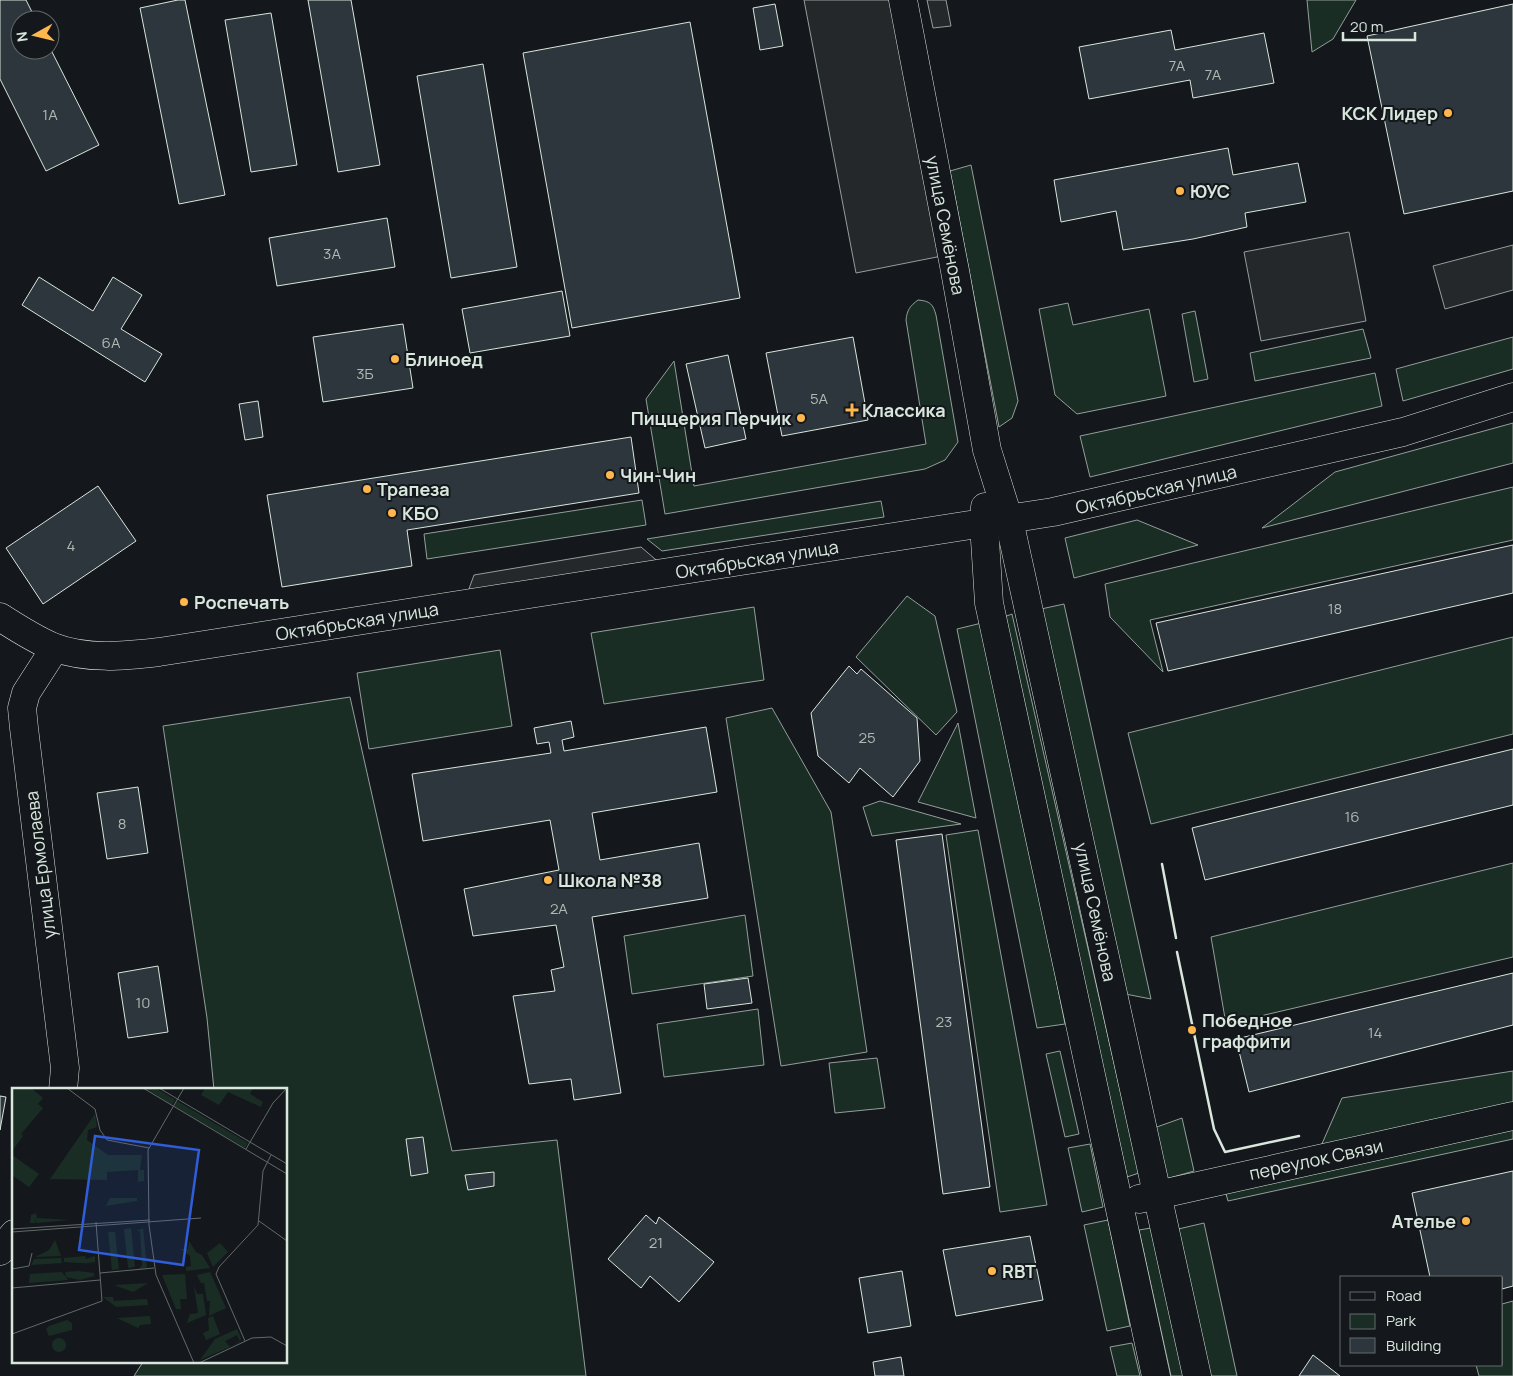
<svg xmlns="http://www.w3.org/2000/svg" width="1513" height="1376" font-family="Manrope,sans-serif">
  <rect width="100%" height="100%" fill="#14181c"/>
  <g fill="#1a2d24" stroke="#939e99">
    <polygon points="1307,0 1356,0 1333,39 1312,52"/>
    <polygon points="971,165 1018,401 1012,418 999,427 950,171"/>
    <path d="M918,300C930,301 933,304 936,315L958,442L945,460L925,469L665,514L646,399L674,361L694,486L926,444L906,320C907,310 910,306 918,300Z"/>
    <polygon points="1068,303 1073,325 1149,309 1166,396 1077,414 1055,395 1039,309"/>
    <polygon points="1195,311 1208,379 1194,382 1182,314"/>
    <polygon points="1363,329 1371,358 1255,381 1250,353"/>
    <polygon points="1513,337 1513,369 1403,401 1396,369"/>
    <polygon points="1375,373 1382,406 1090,477 1080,436"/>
    <polygon points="1513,423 1513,463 1262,528 1335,472"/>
    <polygon points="1513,487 1513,540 1150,620 1163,672 1110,617 1105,584"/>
    <polygon points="642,500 646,525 427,559 424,534"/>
    <polygon points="881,501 884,517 662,551 647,539"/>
    <polygon points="1137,520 1198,545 1074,578 1065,538"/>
    <polygon points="907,596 935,616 957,712 936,735 856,657"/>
    <polygon points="1064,604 1151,999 1115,992 1041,609"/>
    <polygon points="754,607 764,680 604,704 591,633"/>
    <polygon points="1012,614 1139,1173 1127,1177 1004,617"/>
    <polygon points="986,622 1065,1024 1037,1028 957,629"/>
    <polygon points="1513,637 1513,734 1151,824 1128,733"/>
    <polygon points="500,650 512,726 369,749 357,673"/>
    <polygon points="350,697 452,1151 557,1140 586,1376 134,1376 143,1362 286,1362 286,1090 214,1090 207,1018 163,726"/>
    <polygon points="772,708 831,812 867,1052 781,1066 726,718"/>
    <polygon points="958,723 976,818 918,802"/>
    <polygon points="880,801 961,824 872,836 863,807"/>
    <polygon points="978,830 1047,1205 1000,1212 946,835"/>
    <polygon points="1513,863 1513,957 1226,1024 1211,937"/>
    <polygon points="745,915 753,976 632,994 624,936"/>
    <polygon points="758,1009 764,1065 664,1077 657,1024"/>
    <polygon points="1060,1051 1079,1134 1065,1137 1046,1054"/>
    <polygon points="877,1058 885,1108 835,1113 829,1063"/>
    <polygon points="1513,1071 1513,1106 1321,1146 1342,1098"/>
    <polygon points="1182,1118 1194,1171 1166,1179 1154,1128"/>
    <polygon points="1513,1127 1513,1139 1228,1201 1225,1190"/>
    <polygon points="1090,1144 1103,1207 1082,1212 1068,1148"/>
    <polygon points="1108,1220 1130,1326 1107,1331 1084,1225"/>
    <polygon points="1204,1223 1237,1376 1206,1376 1174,1230"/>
    <polygon points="1151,1228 1184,1376 1171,1376 1139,1230"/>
    <polygon points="1513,1301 1513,1376 1479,1376 1476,1365 1502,1365 1502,1304"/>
    <polygon points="1132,1343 1140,1376 1117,1376 1110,1347"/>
  </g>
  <g fill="#24282b" stroke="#939e99">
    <polygon points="804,0 902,0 952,254 856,273"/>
    <polygon points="927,0 946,0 951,26 933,28"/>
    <polygon points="1349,232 1366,321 1261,341 1244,252"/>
    <polygon points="1513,245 1513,290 1445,309 1433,266"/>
    <polygon points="641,547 662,565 466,597 474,575"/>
  </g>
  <g fill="#2c363c" stroke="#d8e6dc">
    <polygon points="0,0 26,0 36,20 20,20 20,50 50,50 50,48 99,145 46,171 0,79"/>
    <polygon points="178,0 185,0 225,195 179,204 140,8"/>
    <polygon points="308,0 351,0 380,165 338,172"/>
    <polygon points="775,4 783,46 760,50 753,8"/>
    <polygon points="1513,4 1513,191 1404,214 1367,36"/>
    <polygon points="271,13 297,165 251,172 225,20"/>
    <polygon points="690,22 740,298 572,328 523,53"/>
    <polygon points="1171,30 1175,50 1264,33 1274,83 1193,98 1190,80 1089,99 1079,47"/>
    <polygon points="483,64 517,267 451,278 417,76"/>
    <polygon points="1228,148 1233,175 1298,163 1306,202 1245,213 1247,227 1193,239 1123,250 1116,211 1061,222 1054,180"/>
    <polygon points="387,218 395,267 277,286 269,238"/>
    <polygon points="39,277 93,311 113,277 142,295 121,329 162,354 145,382 22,305"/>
    <polygon points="562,291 570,336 470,353 462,309"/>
    <polygon points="403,324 413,388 323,402 313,337"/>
    <polygon points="853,337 868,420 782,436 766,353"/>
    <polygon points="728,355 746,439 705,448 686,364"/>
    <polygon points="258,401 263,437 245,440 239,404"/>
    <polygon points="631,437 639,493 407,530 412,566 282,587 267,495"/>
    <polygon points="98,486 136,541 43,604 6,548"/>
    <polygon points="1513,545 1513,593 1168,671 1156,623"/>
    <polygon points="849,666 857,674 861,669 917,718 920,761 893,797 860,768 849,783 818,756 811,713"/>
    <polygon points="571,721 574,737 562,740 564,751 706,727 717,792 592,813 600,860 699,843 708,898 592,917 621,1093 574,1100 571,1079 529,1084 513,996 555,991 551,970 564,967 556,925 473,936 464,889 559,870 550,820 423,841 412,774 551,753 549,742 537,744 534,728"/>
    <polygon points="1513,749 1513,805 1205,880 1192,828"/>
    <polygon points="138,787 148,853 107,859 97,793"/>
    <polygon points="942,834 990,1187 943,1194 896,840"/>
    <polygon points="158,966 168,1032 128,1038 118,973"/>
    <polygon points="1513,973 1513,1025 1249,1092 1236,1039"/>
    <polygon points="748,978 752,1003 707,1009 704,984"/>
    <polygon points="0,1096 6,1097 0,1130"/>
    <polygon points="423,1137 428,1173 411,1176 406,1139"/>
    <polygon points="1513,1171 1513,1286 1502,1289 1502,1277 1430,1277 1412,1193"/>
    <polygon points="494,1172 494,1186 468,1190 465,1175"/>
    <polygon points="646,1215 656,1224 659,1217 714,1262 679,1302 650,1276 641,1288 608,1259"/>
    <polygon points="1030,1236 1043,1300 956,1316 943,1250"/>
    <polygon points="902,1271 911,1326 868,1333 859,1278"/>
    <polygon points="1313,1355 1340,1376 1299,1376"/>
    <polygon points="901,1357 904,1376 875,1376 873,1362"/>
  </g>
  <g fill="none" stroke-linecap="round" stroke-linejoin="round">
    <defs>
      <g id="minor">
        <polyline points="903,0 955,271 987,450 1009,520 1197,1376"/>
        <polyline points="985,507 984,524 989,603 1156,1376"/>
        <path d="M0,617C17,628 34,639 53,647C87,660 125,656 159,652L1053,512L1403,432L1513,397"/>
        <polyline points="55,648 26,693 22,708 24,728 65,1068 63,1090"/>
        <polyline points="1139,1199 1513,1116"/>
        <polyline points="0,1251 14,1234"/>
      </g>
    </defs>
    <use href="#minor" stroke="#d8e6dc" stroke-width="29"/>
    <use href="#minor" stroke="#14181c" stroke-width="28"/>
    <g stroke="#d8e6dc" stroke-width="2.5">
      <polyline points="1162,864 1176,938"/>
      <polyline points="1177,952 1214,1129 1225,1152 1299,1136"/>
    </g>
  </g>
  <g fill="#ffb74d" stroke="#14181c" stroke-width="2">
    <circle cx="1448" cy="113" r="5"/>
    <circle cx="1180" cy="191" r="5"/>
    <circle cx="395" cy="359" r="5"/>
    <path d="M849.5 402.5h5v5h5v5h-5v5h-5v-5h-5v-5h5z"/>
    <circle cx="801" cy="418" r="5"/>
    <circle cx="610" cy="475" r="5"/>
    <circle cx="367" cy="489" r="5"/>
    <circle cx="392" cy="513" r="5"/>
    <circle cx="184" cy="602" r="5"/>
    <circle cx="548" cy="880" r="5"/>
    <circle cx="1192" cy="1030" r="5"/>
    <circle cx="1466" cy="1221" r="5"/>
    <circle cx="992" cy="1271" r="5"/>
  </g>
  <g text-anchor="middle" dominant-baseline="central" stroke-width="4" stroke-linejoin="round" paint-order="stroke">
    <g font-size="15" fill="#adbab4">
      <text x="1177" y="65">7А</text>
      <text x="1213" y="74">7А</text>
      <text x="50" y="114">1А</text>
      <text x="332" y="253">3А</text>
      <text x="111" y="342">6А</text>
      <text x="365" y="373">3Б</text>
      <text x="819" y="398">5А</text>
      <text x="71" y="545">4</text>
      <text x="1335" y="608">18</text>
      <text x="867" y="737">25</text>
      <text x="1352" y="816">16</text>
      <text x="122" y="823">8</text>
      <text x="559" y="908">2А</text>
      <text x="143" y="1002">10</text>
      <text x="944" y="1021">23</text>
      <text x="1375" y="1032">14</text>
      <text x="656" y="1242">21</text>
    </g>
    <g font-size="18" font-weight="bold" fill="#d8e6dc" stroke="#14181c" text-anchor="start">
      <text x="1438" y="113" text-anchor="end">КСК Лидер</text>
      <text x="1190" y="191">ЮУС</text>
      <text x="405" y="359">Блиноед</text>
      <text x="862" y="410">Классика</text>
      <text x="791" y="418" text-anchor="end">Пиццерия Перчик</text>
      <text x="620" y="475">Чин-Чин</text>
      <text x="377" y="489">Трапеза</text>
      <text x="402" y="513">КБО</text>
      <text x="194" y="602">Роспечать</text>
      <text x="558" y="880">Школа №38</text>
      <text x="1202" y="1020">Победное<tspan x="1202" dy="21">граффити</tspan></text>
      <text x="1456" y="1221" text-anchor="end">Ателье</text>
      <text x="1002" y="1271">RBT</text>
    </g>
    <g font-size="18" fill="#d8e6dc" stroke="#14181c">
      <text transform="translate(946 225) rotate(79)">улица Семёнова</text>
      <text transform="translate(1156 489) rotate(-13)">Октябрьская улица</text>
      <text transform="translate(757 559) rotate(-9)">Октябрьская улица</text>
      <text transform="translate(357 621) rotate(-9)">Октябрьская улица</text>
      <text transform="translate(40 865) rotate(-97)">улица Ермолаева</text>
      <text transform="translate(1096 912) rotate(78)">улица Семёнова</text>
      <text transform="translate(1316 1159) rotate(-12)">переулок Связи</text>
    </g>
  </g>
  <g transform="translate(12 1088)">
    <rect width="275" height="275" fill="#14181c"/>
    <path d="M0,0H19L31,10L26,16L31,20L9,46L11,48L0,63ZM133,0H144L163,12L160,17ZM193,0H241L238,6L251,14L249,19L216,4L207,17L189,7ZM165,13L236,55L233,60L162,18ZM83,26L85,39L76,42L75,52L96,67H130L128,82H132V93L126,94V82L95,84V92L38,91ZM0,67L27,86L17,99L0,87ZM98,110H125V113L94,118ZM24,125L25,130L58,132L24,135L23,130V135H18L19,127ZM119,140L123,179L116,180L112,141ZM131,140L135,180L127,181L130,177L128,143H124ZM96,144H103L107,181L100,182ZM43,152L49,168L23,169L37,162ZM177,153L184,164L190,167L198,180L174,183V179L179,178L178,168L169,161H176ZM208,155L216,164L201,179L195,165ZM73,168L74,171L83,168V174L74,175L83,176L52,174V170ZM49,170L50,175L19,177L22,171ZM66,183L82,185V188L68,192L54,189L53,184ZM50,184L56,192L17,195L18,186ZM198,184L214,220L197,228L198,213H195L192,195H189L185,187ZM173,186L175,211H168L169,221H164L150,187ZM136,195L121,204L102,197ZM182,197L185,206H191L194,227L175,235L178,226L186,225ZM91,209H101L102,213L135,211L136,217L104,219ZM138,228L139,236L128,237L126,240L105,230ZM201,228L208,246L194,252L191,245L197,242L196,230ZM55,232L60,235V242L37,248L34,241L37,238ZM225,241L229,250L228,254L220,258L228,253L225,247L213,253L218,259L188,272L203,251ZM40 257a7 7 0 1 1 14 0a7 7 0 1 1-14 0Z" fill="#1a2d24"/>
    <path fill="none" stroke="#626a69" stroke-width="1" d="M55,0L83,21L88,42L95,52L137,60M131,0L275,86M147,0L275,76M172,0L136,62L137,137L144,187L182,275M234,61L261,15L275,0M247,133L275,153M0,141L138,132M0,144L189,130M0,181L17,178L20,165M88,185L142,180M0,200L88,192M0,246L90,213L84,134M233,253L204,186L207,179L246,137L251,83L259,67M187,275L240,250L259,249L275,258"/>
    <path fill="#305dd8" fill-opacity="0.15" stroke="#305dd8" stroke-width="2.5" d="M83,48L187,62L171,177L67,162Z"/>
    <rect width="275" height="275" fill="none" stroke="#d8e6dc" stroke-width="2.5"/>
  </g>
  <rect x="1340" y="1276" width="162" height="90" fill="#14181c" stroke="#626a69"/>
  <rect x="1350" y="1292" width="25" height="8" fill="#14181c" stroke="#626a69"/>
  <text x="1386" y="1301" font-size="15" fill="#d8e6dc">Road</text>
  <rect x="1350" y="1314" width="25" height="15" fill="#1a2d24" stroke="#626a69"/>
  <text x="1386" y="1326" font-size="15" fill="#d8e6dc">Park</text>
  <rect x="1350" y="1338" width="25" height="15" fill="#2c363c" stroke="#626a69"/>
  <text x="1386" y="1351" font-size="15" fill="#d8e6dc">Building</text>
  <g transform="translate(35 35) rotate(262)"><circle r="24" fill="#14181c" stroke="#626a69"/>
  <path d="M0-4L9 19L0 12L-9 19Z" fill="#ffb74d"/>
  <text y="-8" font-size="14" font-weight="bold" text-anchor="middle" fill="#d8e6dc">N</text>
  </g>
  <path d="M1343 32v8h72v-8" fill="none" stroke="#d8e6dc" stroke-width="2.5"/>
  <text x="1350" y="32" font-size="15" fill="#d8e6dc" stroke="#14181c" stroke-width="4" paint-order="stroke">20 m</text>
</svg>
